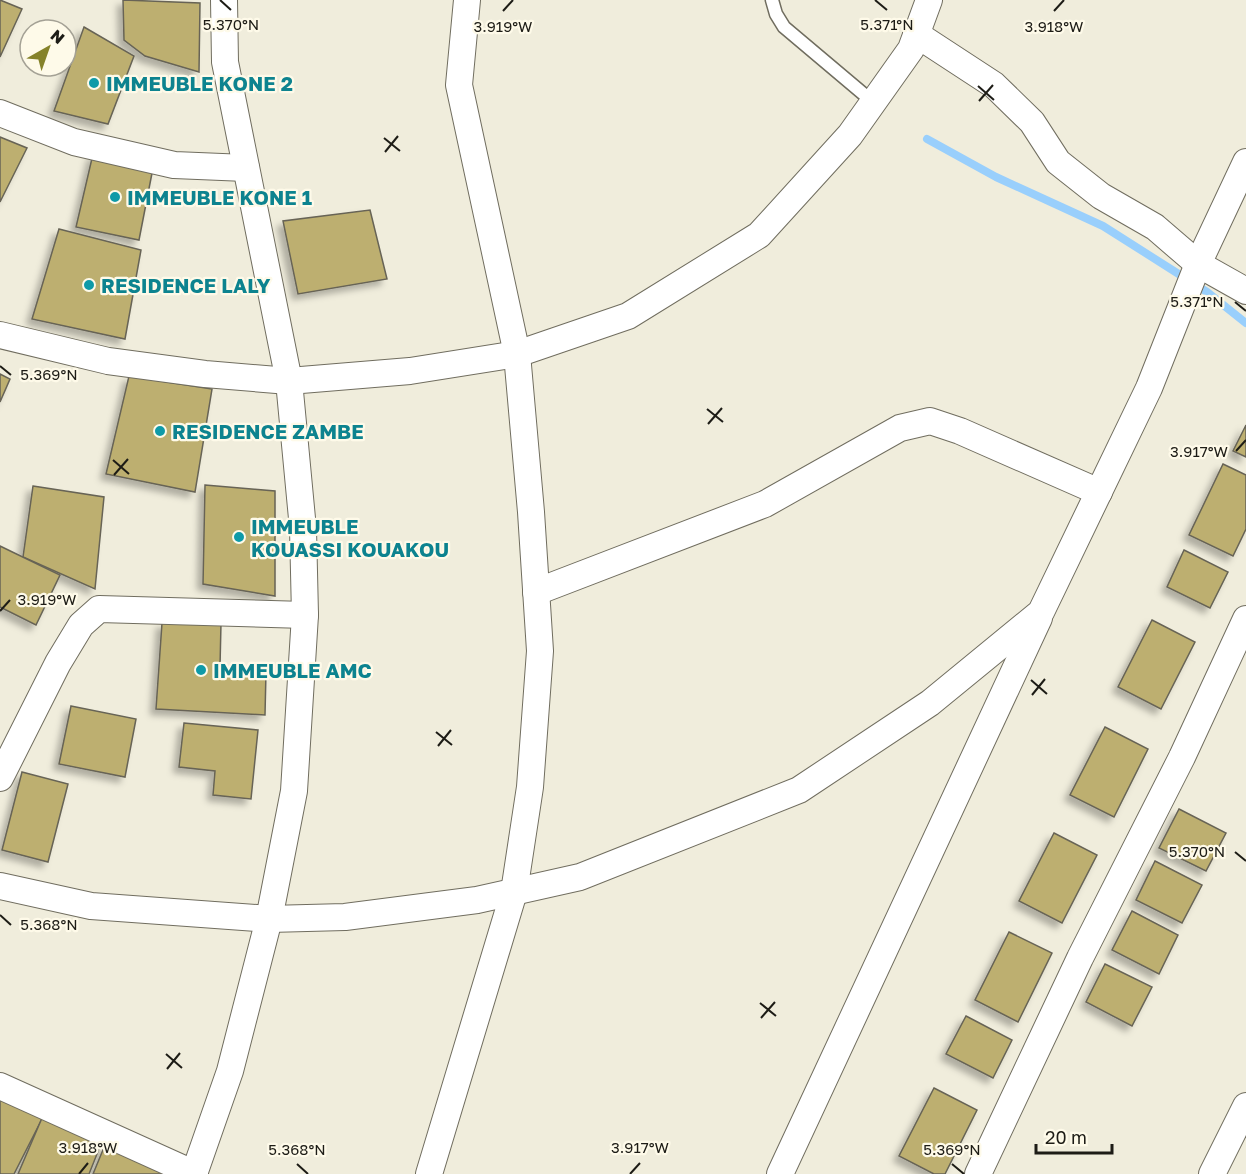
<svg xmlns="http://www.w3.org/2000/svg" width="1246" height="1174" font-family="'Golos Text',sans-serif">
  <defs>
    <filter id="shadow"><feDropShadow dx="-5.5" dy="5.5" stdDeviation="3" flood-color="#0004"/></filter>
  </defs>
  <rect width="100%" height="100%" fill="#f0eddc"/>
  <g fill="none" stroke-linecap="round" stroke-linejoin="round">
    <polyline stroke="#99cffc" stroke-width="8" points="927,139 996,177 1103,226 1207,292 1246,323"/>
  </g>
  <g fill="#bdaf6f" stroke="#676456" stroke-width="1.5" filter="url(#shadow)">
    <polygon points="0,0 22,9 0,57"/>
    <polygon points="123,0 200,3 199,72 145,56 124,40"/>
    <polygon points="84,27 134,56 108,124 54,111"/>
    <polygon points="0,137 27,148 0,202"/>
    <polygon points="93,154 153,168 139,240 76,227"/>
    <polygon points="370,210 387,279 298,294 283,221"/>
    <polygon points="59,229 141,250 125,339 32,319"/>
    <polygon points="0,374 10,379 0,402"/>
    <polygon points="129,376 212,389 195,492 106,474"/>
    <polygon points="1246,425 1246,457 1233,451"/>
    <polygon points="1223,464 1246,475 1246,529 1233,556 1189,535"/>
    <polygon points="205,485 275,491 275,596 203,584"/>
    <polygon points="33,486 104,497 95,589 23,557"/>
    <polygon points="0,546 60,575 36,625 0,607"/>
    <polygon points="1184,550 1228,572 1210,608 1167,587"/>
    <polygon points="1152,620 1195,642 1161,709 1118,687"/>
    <polygon points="162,623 221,623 220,667 266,672 265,715 156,709"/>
    <polygon points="71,706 136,719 125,777 59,764"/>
    <polygon points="184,723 258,730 251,799 213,795 215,771 179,767"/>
    <polygon points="1105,727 1148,749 1114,817 1070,795"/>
    <polygon points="22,772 68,784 48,862 2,850"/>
    <polygon points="1179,809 1226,833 1206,871 1159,848"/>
    <polygon points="1054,833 1097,855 1062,923 1019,901"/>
    <polygon points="1155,861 1202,885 1182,923 1136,900"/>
    <polygon points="1132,911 1178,935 1159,974 1112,950"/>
    <polygon points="1009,932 1052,953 1018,1022 975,1000"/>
    <polygon points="1105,964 1152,987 1132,1026 1086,1002"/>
    <polygon points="966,1016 1012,1040 993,1078 946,1054"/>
    <polygon points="934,1088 977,1110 945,1174 934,1174 899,1156"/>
    <polygon points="0,1095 44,1115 14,1174 0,1174"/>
    <polygon points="42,1118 101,1144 89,1174 18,1174"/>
    <polygon points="105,1145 166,1174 93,1174"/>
  </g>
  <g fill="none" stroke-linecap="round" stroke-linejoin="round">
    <defs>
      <polyline id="lane" points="772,0 776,14 784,27 873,102"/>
      <g id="street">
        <polyline points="916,34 994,85 1032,122 1058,162 1101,196 1155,227 1198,264 1246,291"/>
        <polyline points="0,113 74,142 174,165 246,168"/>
        <polyline points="0,335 108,361 205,374 289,381 410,371 517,354 628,316 759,235 850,135 911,49 929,0"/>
        <polyline points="536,592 765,504 900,428 930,421 960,431 1099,492"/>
        <polyline points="0,778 58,663 81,625 99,609 305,615"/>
        <polyline points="0,886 91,906 269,919 345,917 477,900 580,877 799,790 930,703 1041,612 1149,388 1198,264 1246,162"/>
        <polyline points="0,1086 195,1174"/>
        <polyline points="194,1174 230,1071 269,919 294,791 305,615 303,529 289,381 225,62 224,0"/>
        <polyline points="429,1174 514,892 530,787 540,651 531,512 517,354 459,85 467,0"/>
        <polyline points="780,1174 1039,618"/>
        <polyline points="978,1174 1080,958 1182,757 1246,619"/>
        <polyline points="1212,1174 1246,1106"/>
      </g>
    </defs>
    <use href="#lane" stroke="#706d5f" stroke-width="15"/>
    <use href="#street" stroke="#706d5f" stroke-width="28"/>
    <use href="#lane" stroke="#fff" stroke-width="12"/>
    <use href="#street" stroke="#fff" stroke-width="26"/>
  </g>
  <path fill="none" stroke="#1d1c16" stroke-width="2" d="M220,0L231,10M875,0L887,10M503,11L513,0M1054,11L1064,0M978,86L994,100M979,101L993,85M384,138L400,151M385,152L398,136M1235,302L1246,311M0,366L11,375M707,409L723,422M708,424L722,408M1236,451L1246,440M113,460L129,474M114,475L128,459M0,611L10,600M1031,680L1047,694M1032,695L1045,679M436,732L452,745M438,746L451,730M1235,852L1246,861M0,915L11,925M760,1003L776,1016M761,1018L775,1002M166,1054L182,1068M167,1069L180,1053M297,1164L308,1174M952,1164L964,1174M79,1174L88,1163M630,1174L640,1163"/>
  <g fill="#0f9aa8" stroke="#fefae9" stroke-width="2">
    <circle cx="94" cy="83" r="6"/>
    <circle cx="115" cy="197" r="6"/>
    <circle cx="89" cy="285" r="6"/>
    <circle cx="160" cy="431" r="6"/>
    <circle cx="239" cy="537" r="6"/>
    <circle cx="201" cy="670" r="6"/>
  </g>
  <g text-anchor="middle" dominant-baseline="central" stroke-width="4.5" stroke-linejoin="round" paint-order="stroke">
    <g font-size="20" font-weight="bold" fill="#0d838f" stroke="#fefae9" text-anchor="start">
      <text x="106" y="83">IMMEUBLE KONE 2</text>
      <text x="127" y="197">IMMEUBLE KONE 1</text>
      <text x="101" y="285">RESIDENCE LALY</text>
      <text x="172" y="431">RESIDENCE ZAMBE</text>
      <text x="251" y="526">IMMEUBLE<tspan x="251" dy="23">KOUASSI KOUAKOU</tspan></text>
      <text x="213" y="670">IMMEUBLE AMC</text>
    </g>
  </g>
  <g font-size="15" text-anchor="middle" fill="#1d1c16" stroke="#fefae9" stroke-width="4.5" stroke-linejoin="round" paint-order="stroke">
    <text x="231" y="30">5.370°N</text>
    <text x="887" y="30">5.371°N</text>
    <text x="503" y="32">3.919°W</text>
    <text x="1054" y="32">3.918°W</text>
    <text x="1197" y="307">5.371°N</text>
    <text x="49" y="380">5.369°N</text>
    <text x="1199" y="457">3.917°W</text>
    <text x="47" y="605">3.919°W</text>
    <text x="1197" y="857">5.370°N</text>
    <text x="49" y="930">5.368°N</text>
    <text x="88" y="1153">3.918°W</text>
    <text x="640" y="1153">3.917°W</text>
    <text x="297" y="1155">5.368°N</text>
    <text x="952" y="1155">5.369°N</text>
  </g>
  <g transform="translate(48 48) rotate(40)"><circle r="28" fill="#fefae9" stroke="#a4a195" stroke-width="1.5"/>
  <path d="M0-4.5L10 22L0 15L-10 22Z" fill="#85822a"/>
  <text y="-9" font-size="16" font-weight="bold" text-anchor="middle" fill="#1d1c16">N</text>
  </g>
  <path d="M1036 1144v9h76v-9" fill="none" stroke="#1d1c16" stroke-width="3"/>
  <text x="1045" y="1144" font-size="18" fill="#1d1c16" stroke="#fefae9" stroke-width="4.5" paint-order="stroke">20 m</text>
</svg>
